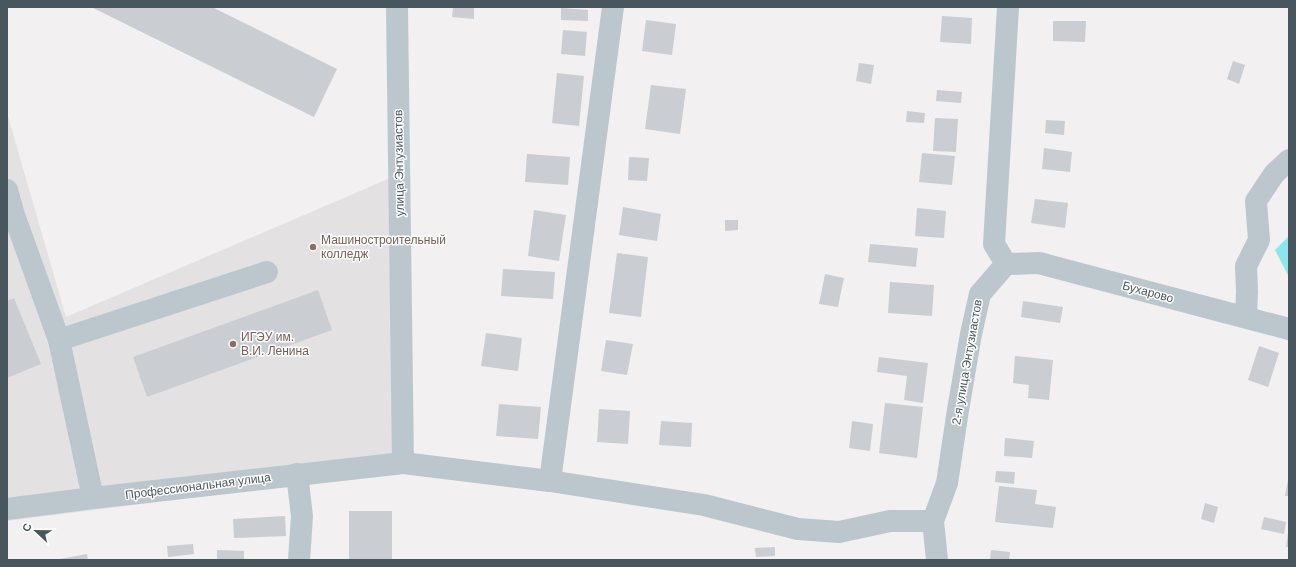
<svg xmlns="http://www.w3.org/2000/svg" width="1296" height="567" font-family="Arial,sans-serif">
  <rect width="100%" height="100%" fill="#f2f0f0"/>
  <polygon fill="#e3e1e2" points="7,113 66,317 395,176 397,472 7,521"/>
  <polygon fill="#8ce7ec" points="1289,236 1289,277 1275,250"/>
  <g fill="#caced2">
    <polygon points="91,7 212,7 337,69 314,117"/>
    <polygon points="453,7 474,7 474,19 452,17"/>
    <polygon points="561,8 588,10 588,21 561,20"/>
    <polygon points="942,16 972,18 971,44 940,42"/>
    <polygon points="646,20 676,24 672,55 642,51"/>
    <polygon points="1053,21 1086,21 1085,42 1053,41"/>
    <polygon points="563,30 587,32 585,56 561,54"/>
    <polygon points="1233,61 1245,65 1239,84 1227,79"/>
    <polygon points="859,63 874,65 871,84 856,81"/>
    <polygon points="557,73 584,76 579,126 552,123"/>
    <polygon points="651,85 686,89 680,134 645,129"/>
    <polygon points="937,90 962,92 961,103 936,101"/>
    <polygon points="907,111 925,113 924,123 906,122"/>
    <polygon points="935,118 958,119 956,152 933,151"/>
    <polygon points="1046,120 1065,121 1064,135 1045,133"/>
    <polygon points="1044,148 1072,152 1070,172 1042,169"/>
    <polygon points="922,153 955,156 952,185 919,182"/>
    <polygon points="527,154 570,157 568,185 525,182"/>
    <polygon points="629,157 649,158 647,181 628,180"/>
    <polygon points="1035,199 1068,203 1065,228 1031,223"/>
    <polygon points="623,207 661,214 657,241 619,235"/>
    <polygon points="917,208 946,211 944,238 915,236"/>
    <polygon points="534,210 566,215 559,261 528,256"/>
    <polygon points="725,220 738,220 738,230 725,231"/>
    <polygon points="870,244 918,248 916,267 868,262"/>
    <polygon points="617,253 648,257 641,317 609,313"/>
    <polygon points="503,269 555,272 553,299 501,296"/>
    <polygon points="825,274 844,278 838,307 819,304"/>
    <polygon points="890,282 934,285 932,316 888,313"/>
    <polygon points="318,290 332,330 147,397 133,357"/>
    <polygon points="14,298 41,364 7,378 7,301"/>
    <polygon points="1023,301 1063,307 1060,323 1021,317"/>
    <polygon points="486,333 522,338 518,371 481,366"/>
    <polygon points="606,340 633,344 627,375 601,371"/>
    <polygon points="1259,346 1279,353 1268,387 1248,380"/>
    <polygon points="1015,356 1053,360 1049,400 1028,398 1029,385 1013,383"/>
    <polygon points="879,357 928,363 923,403 904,400 907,376 877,372"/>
    <polygon points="885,403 923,407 917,458 879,453"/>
    <polygon points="499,404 541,407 538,439 496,436"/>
    <polygon points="599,409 630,411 628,444 597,442"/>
    <polygon points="661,421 692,423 691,447 659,445"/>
    <polygon points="852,421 873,424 870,451 849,448"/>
    <polygon points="1005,438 1034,441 1032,458 1004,456"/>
    <polygon points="996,471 1015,472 1014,484 995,482"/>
    <polygon points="1288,480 1289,480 1289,496 1285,496"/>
    <polygon points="999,486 1037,490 1035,504 1056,507 1053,528 995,522"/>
    <polygon points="1205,503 1218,507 1214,523 1201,519"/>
    <rect x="349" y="511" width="43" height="49"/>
    <polygon points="285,516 286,536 234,538 233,519"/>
    <polygon points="1264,517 1286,522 1284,534 1261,529"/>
    <polygon points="1288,533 1289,533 1289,547 1286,547"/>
    <polygon points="193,544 194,554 168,557 167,546"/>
    <polygon points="775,547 775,556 756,557 755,548"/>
    <polygon points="217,550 244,551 244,560 217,560"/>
    <polygon points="991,550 1010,552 1009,560 990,560"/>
    <polygon points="87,554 88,560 60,560 60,559"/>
  </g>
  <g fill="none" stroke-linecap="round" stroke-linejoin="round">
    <g stroke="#bcc7cd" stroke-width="22">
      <polyline points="397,7 403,463"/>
      <polyline points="7,190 14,215 59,340 93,498"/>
      <polyline points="1006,264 1039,263 1289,329"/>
      <polyline points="1246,317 1247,291 1246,266 1259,240 1256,201 1274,174 1289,160"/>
      <polyline points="59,340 267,272"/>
      <polyline points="297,474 302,516 299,560"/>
      <polyline points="550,481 613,7"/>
      <polyline points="7,509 93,498 403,463 550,481 704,505 798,529 839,532 890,521 933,521"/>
      <polyline points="937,560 933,521 947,483 958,410 971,334 980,294 1006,264 994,244 1008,7"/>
    </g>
  </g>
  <g fill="#8d6e63" stroke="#fff" stroke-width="1.5">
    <circle cx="313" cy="247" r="4"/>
    <circle cx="233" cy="344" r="4"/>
  </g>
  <g text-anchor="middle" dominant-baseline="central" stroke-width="3" stroke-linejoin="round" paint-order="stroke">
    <g font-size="12" fill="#48575d" stroke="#fff">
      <text transform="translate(399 163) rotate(-91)">улица Энтузиастов</text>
      <text transform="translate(1148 292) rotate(15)">Бухарово</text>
      <text transform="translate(967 362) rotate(-80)">2-я улица Энтузиастов</text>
      <text transform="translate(198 486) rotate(-7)">Профессиональная улица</text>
    </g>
    <g font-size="12" fill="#785e54" stroke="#fff" text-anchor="start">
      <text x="321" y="240">Машиностроительный<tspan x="321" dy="14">колледж</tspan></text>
      <text x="241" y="337">ИГЭУ им.<tspan x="241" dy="14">В.И. Ленина</tspan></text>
    </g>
  </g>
  <rect width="1296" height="567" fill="none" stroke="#48575d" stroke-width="16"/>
  <g transform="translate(36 531) rotate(292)" stroke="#ffffff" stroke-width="3" paint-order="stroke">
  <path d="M0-3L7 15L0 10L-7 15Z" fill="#48575d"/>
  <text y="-6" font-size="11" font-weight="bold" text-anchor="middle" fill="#48575d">С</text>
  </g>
</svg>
